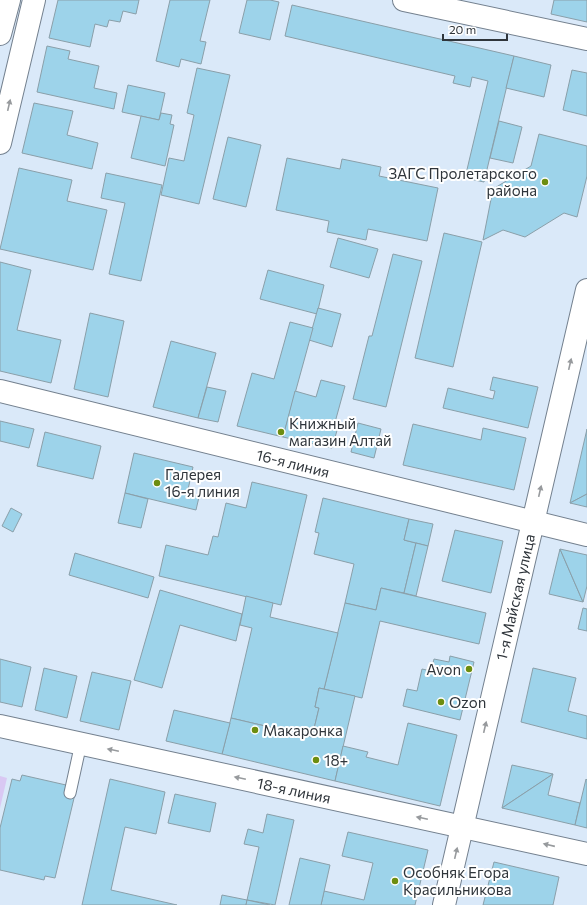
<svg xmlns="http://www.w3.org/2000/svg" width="587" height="905" font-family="Commissioner,sans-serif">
  <rect width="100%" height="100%" fill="#dae9f9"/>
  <polygon fill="#d9c8f3" points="0,776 7,778 0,808"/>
  <g fill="#9dd3ea" stroke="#8a9fa9">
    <polygon points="58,0 139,0 136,14 123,11 120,22 109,20 107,27 95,24 90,47 49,38"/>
    <polygon points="170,0 210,0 200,41 206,42 201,64 181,59 179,67 156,61"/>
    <polygon points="247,0 270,0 279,2 270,40 239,33"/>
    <polygon points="554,0 587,0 587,22 551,14"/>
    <polygon points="292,5 514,56 484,182 465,178 488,81 472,77 470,87 453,83 455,76 285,36"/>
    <polygon points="47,46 70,51 68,59 99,66 94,88 117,93 114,109 37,92"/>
    <polygon points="514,56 551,65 544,97 506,88"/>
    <polygon points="197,68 230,75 199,204 161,195 169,158 184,161 194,115 187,113"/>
    <polygon points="572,70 587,73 587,116 563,110"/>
    <polygon points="128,85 165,93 159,120 122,112"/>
    <polygon points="34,103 73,111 67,135 98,143 92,169 22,153"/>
    <polygon points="161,113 172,115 170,124 174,125 165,166 131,158 141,116 159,120"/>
    <polygon points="499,121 522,127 513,163 490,158"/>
    <polygon points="539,134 587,146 587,176 577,217 564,213 525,237 503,230 483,240 493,189 531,166"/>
    <polygon points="228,137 261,145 246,207 213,199"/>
    <polygon points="287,158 340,169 342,159 381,167 379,176 438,188 427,241 368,229 366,240 327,232 329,221 276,210"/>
    <polygon points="19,168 72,180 67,201 107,210 93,270 0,249"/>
    <polygon points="106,173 162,185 141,281 109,274 125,203 101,198"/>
    <polygon points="444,233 482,242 453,367 415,358"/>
    <polygon points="338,238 378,249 369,278 330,267"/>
    <polygon points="393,254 422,261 386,407 353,399 369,336 372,336"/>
    <polygon points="0,262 31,270 17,330 61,340 51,383 0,371"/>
    <polygon points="268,270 324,285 317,314 260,299"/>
    <polygon points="318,308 341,314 332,347 309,340"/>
    <polygon points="90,313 124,321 108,397 74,389"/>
    <polygon points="290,322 313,328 283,437 237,426 252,373 274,379"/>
    <polygon points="171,341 216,353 198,418 153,407"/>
    <polygon points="493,377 538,387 528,428 443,408 448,388 493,399 495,391 490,390"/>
    <polygon points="321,380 345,386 334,426 338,427 332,448 283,437 295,391 316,397"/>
    <polygon points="207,387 226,391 218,422 198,418"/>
    <polygon points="0,421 34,429 29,448 0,441"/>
    <polygon points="358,423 381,429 374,458 351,452"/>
    <polygon points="413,424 481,440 483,428 526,438 514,490 403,465"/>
    <polygon points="587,429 587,494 570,503"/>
    <polygon points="45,432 101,446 93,479 37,466"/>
    <polygon points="134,453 193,467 187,494 199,497 196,510 125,493"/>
    <polygon points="252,482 307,495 281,605 159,576 166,545 208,555 213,536 218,537 226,503 246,508"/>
    <polygon points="125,493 148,499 141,528 118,523"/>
    <polygon points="587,494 587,507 570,503"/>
    <polygon points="323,498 409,519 404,540 416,543 404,593 381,588 376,610 345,603 354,564 314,554 319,533 315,532"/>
    <polygon points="11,508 22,514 13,532 2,526"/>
    <polygon points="409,519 433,524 428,546 404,540"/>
    <polygon points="455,530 503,541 491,593 442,581"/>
    <polygon points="416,543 428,546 416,596 404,593"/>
    <polygon points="560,549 583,602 549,594"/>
    <polygon points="560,549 587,555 587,586 583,602"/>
    <polygon points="75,553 154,577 148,598 69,575"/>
    <polygon points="381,588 486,613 479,644 380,621 362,698 324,689 345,603 376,610"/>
    <polygon points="160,590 242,614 236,641 180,625 162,688 134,680"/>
    <polygon points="246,596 273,603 270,617 338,633 324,689 319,688 315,707 319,708 312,737 231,718 252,628 240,625"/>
    <polygon points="583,608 587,609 587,631 578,629"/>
    <polygon points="450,656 474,662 460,720 403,706 407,689 417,691 422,669 431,671 434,659 449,662"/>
    <polygon points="0,659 31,667 22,707 0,702"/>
    <polygon points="44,668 77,676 67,718 35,710"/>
    <polygon points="533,668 576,678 568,711 587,716 587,739 521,722"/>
    <polygon points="92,672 131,681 119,730 80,721"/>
    <polygon points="319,688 355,696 335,781 222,754 231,718 312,737 319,708 315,707"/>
    <polygon points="174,710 230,723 222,754 166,741"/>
    <polygon points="408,723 457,735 440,806 335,781 343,746 368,752 366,757 398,765"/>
    <polygon points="512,765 553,774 502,808"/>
    <polygon points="553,774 548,795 580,803 575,825 502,808"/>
    <polygon points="22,775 66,785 65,791 75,794 55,878 45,876 44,880 0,870 0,828 12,779 20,781"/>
    <polygon points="110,779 165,792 156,834 125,827 111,890 177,905 82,905"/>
    <polygon points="586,779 587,780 587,828 575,825"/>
    <polygon points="175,794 216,803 210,832 168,823"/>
    <polygon points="267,814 294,820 275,905 247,900 259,847 244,844 248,829 263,833"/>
    <polygon points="348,832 428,850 415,905 321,905 324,891 364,900 373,863 342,856"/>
    <polygon points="300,858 330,865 321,905 289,905"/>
    <polygon points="494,862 559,877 553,905 483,905"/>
    <polygon points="222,895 247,900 246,905 220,905"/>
    <polygon points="247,900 270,905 246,905"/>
  </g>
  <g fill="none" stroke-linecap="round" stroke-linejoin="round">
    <defs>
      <polyline id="service" points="70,793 81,743"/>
      <g id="minor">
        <polyline points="0,391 587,535"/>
        <polyline points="0,726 587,854"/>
      </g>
      <g id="tertiary">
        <polyline points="404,0 587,39"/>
        <polyline points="444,905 587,290"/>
      </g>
      <g id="secondary">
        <polyline points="0,34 9,0"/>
        <polyline points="0,143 34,0"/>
      </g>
    </defs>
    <use href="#service" stroke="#74818f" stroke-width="13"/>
    <use href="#minor" stroke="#74818f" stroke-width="24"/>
    <use href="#tertiary" stroke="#74818f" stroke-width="24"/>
    <use href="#secondary" stroke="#74818f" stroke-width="24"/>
    <use href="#service" stroke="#fff" stroke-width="11"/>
    <use href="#minor" stroke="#fff" stroke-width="22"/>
    <use href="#tertiary" stroke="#fff" stroke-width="22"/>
    <use href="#secondary" stroke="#fff" stroke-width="22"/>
  </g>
  <defs><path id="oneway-solid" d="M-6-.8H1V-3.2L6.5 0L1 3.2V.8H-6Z"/></defs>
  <g fill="#979a9d">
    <use href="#oneway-solid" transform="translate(9 105) rotate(-77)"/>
    <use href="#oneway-solid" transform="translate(570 364) rotate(-77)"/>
    <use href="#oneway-solid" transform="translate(540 491) rotate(-77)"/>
    <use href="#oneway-solid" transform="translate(485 727) rotate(-77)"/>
    <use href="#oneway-solid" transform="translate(113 750) rotate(-168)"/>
    <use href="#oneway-solid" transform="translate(240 778) rotate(-168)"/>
    <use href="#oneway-solid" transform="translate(422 818) rotate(-168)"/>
    <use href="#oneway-solid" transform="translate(549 845) rotate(-167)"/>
    <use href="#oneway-solid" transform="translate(456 853) rotate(-77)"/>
  </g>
  <g fill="#6d8d10" stroke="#fff" stroke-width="1.5">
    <circle cx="545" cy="182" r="4"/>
    <circle cx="281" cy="432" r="4"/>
    <circle cx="157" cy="483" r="4"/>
    <circle cx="469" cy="669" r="4"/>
    <circle cx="441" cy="702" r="4"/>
    <circle cx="255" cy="730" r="4"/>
    <circle cx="316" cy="760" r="4"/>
    <circle cx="395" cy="881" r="4"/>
  </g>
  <g text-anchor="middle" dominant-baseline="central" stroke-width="4" stroke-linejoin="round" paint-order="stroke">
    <g font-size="15" fill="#2f353b" stroke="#fff" text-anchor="start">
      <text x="537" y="173" text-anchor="end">ЗАГС Пролетарского<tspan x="537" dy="17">района</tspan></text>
      <text x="289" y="423">Книжный<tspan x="289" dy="17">магазин Алтай</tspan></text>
      <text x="165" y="474">Галерея<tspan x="165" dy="17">16-я линия</tspan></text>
      <text x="461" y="669" text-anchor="end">Avon</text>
      <text x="449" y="702">Ozon</text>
      <text x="263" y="730">Макаронка</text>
      <text x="324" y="760">18+</text>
      <text x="403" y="872">Особняк Егора<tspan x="403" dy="17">Красильникова</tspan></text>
    </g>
    <g font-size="15" fill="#2f353b" stroke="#fff">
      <text transform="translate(293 463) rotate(14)">16-я линия</text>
      <text transform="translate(515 597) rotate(-77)">1-я Майская улица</text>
      <text transform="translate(294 790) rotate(12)">18-я линия</text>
    </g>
  </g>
  <path d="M443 34v6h64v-6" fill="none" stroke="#2f353b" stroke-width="2"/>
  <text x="449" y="34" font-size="12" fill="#2f353b" stroke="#ffffff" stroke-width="3" paint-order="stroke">20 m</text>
</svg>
